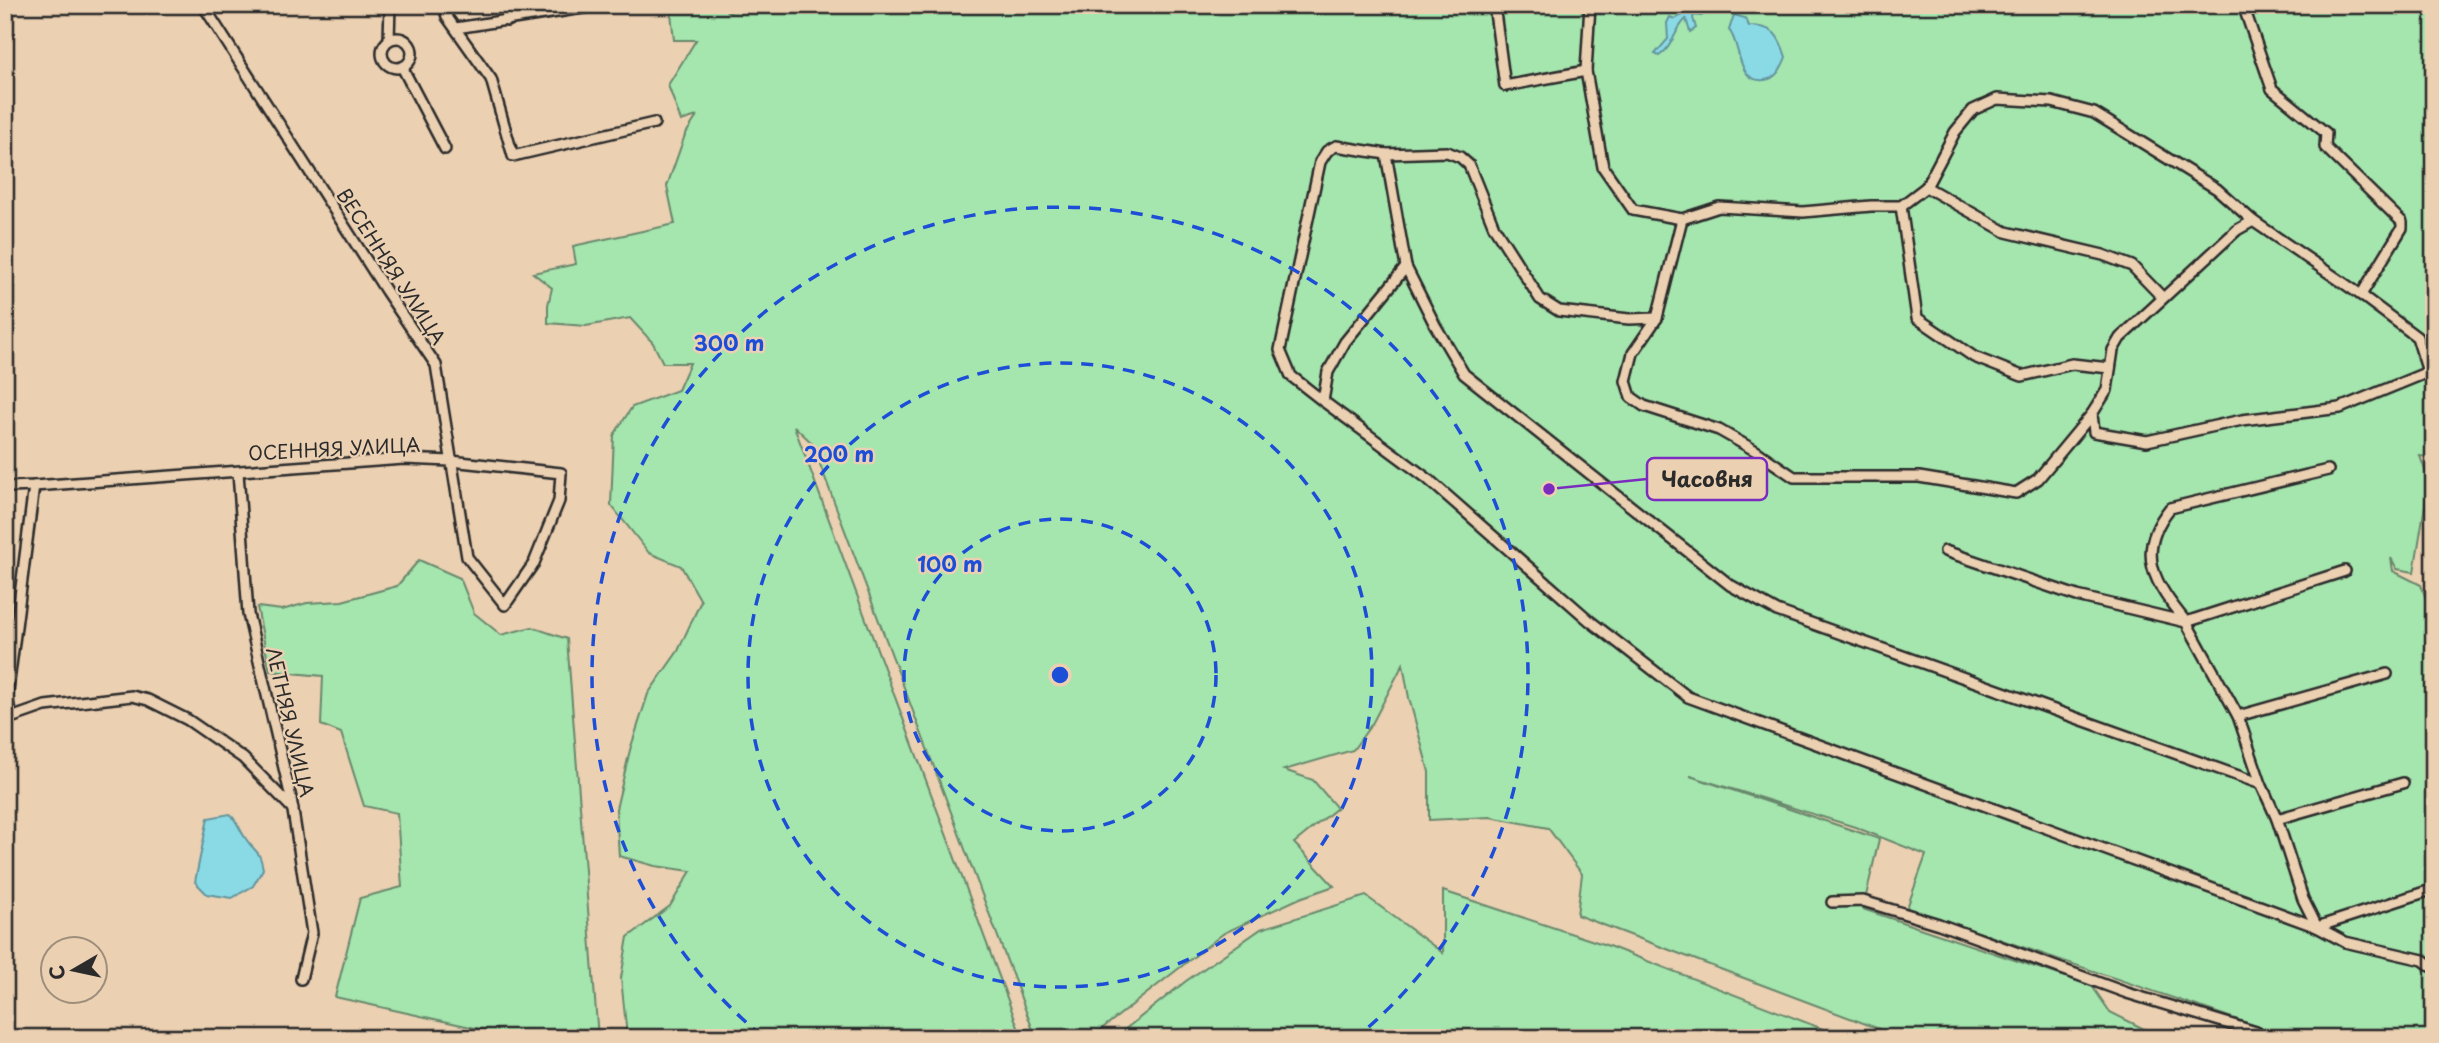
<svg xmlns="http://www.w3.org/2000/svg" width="2439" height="1043" font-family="'Playpen Sans',sans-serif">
  <rect width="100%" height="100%" fill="#ebd0b2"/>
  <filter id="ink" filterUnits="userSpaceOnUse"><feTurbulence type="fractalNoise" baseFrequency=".0143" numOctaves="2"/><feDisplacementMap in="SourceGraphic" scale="14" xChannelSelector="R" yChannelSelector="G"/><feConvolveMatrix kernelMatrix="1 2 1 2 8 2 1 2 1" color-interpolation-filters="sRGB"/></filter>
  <g filter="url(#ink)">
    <g fill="#a5e5ae" stroke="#68886c" stroke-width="2">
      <polygon points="691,5 725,5 727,12 765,5 2434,5 2434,458 2420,456 2429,481 2414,572 2397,569 2391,558 2393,571 2421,585 2434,621 2434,1038 2281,1038 2265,1029 1907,908 1926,855 1855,827 1690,776 1879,839 1863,909 2092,986 2110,1012 2162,1038 1903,1038 1577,915 1582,874 1548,828 1490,817 1429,820 1429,772 1409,698 1403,664 1373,722 1353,750 1284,770 1313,780 1337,808 1294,843 1334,886 1300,898 1224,933 1090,1038 1036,1038 812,443 794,426 1022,1038 630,1038 627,1036 621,978 628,937 670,906 691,871 655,866 619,856 616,809 630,750 648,694 678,651 701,601 681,566 649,553 611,505 614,435 632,407 678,390 690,363 663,363 653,343 630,318 586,326 548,323 548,305 552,288 533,273 576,264 573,246 675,224 667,186 685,135 697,116 681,121 668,85 696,40 674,40 671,13"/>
      <polygon points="419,560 460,578 474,613 501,635 532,627 567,639 598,1038 493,1038 484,1030 335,997 360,898 402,887 397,813 364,806 341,733 321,725 323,676 270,671 257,607 282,610 307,603 342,601 397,586"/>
      <polygon points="1443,891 1606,945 1846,1038 1114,1038 1186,981 1261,929 1366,896 1443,953"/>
    </g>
    <g fill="#8adae6" stroke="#64949b" stroke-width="2">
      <path d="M1702,5H1720L1701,16L1694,15L1693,18L1696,28L1690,32L1686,19C1674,30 1673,47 1659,56L1655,54L1668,39L1667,23L1670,17L1675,19Z"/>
      <path d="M1734,15L1745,18L1749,26C1774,26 1779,35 1786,57C1782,67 1777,79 1764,80C1736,83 1741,43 1729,30Z"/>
      <path d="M230,814C238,822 240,831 246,839C256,854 259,848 263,869L253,886L232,898L207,894L195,882L208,818Z"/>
    </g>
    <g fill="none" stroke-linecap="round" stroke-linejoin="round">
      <defs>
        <g id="minor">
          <polyline points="444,5 447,17 491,79 513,156 654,123"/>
          <polyline points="1494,5 1505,86 1586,71"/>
          <polyline points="1590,5 1586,71 1603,167 1633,210 1682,219 1719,207 1803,212 1871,206 1901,206 1926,187 1955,132 1973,110 1997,99 2052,102 2094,113 2217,189 2253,221 2361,295 2417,337 2428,372"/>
          <polyline points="2243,5 2272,89 2326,133 2325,147 2402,222 2402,228 2361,295"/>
          <polyline points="507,21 508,5"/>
          <polyline points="456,28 602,5"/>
          <circle cx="397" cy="53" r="15"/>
          <polyline points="389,40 390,5"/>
          <polyline points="402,67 445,149"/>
          <polyline points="1386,154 1406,267 1435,325 1464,374 1730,585 1777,611 2261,784"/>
          <polyline points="1926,187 2006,232 2103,255 2132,266 2163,298"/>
          <polyline points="1901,206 1917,318 1974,357 2022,376 2072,364 2110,368"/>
          <polyline points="1682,219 1657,318 1633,353 1626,381 1631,397 1644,406 1719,430 1756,451 1794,477 1919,477 2016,493 2038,479 2092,414 2094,432 2147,441 2242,420 2340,408 2428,372 2434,377"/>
          <polyline points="1406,267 1345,342 1328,372 1323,401 1428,479 1590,621 1688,697 2317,927 2434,889"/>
          <polyline points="1323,401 1291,376 1280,350 1320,162 1327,151 1336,146 1386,154 1447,152 1460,157 1469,165 1494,227 1540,299 1559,311 1629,319 1657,318"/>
          <polyline points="2092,414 2107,390 2113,350 2120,338 2237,230 2253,221"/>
          <path d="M2328,470L2170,508C2134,553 2155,584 2186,622L2345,571"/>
          <polyline points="238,472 248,614 291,798 312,933 301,979"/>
          <polyline points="5,484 10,487 34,486 404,459 451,461 561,473 559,501 534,563 505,605 467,557 436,365 386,291 203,5"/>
          <polyline points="1945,551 2077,596 2186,622 2238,716 2261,784 2277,819 2303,899 2317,927 2345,942 2423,960 2434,968"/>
          <polyline points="2238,716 2387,674"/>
          <polyline points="11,717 7,697 34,486"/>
          <polyline points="5,720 45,706 132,696 148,700 188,720 243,758 293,809"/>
          <polyline points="2277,819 2403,783"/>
          <polyline points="1832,902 1863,901 1939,924 2127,993 2256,1032 2265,1038"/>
        </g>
      </defs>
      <use href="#minor" stroke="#2b2b2b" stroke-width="14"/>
      <use href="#minor" stroke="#ebd0b2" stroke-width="9"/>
    </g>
  </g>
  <g fill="none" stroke="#1d4ed8" stroke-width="3.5" stroke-dasharray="12 9">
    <circle cx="1060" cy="675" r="156"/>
    <circle cx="1060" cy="675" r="312"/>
    <path d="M762 1036A468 468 0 1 1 1358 1036"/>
  </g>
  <g text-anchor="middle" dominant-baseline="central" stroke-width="5" stroke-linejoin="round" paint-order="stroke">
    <g font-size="19" fill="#2b2b2b" stroke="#ebd0b2">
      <text transform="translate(392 266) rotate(57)">ВЕСЕННЯЯ УЛИЦА</text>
      <text transform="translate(334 448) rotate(-3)">ОСЕННЯЯ УЛИЦА</text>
      <text transform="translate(291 722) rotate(77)">ЛЕТНЯЯ УЛИЦА</text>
    </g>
  </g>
  <circle cx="1060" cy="675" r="10" fill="#1d4ed8" stroke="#ebd0b2" stroke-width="3.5"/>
  <g font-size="21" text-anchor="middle" font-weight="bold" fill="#1d4ed8" stroke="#ebd0b2" stroke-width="5" stroke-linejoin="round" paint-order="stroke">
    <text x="729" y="351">300 m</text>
    <text x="839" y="462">200 m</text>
    <text x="950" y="572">100 m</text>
  </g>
  <path fill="none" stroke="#7b2cbf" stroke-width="2.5" d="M1549 489L1647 479"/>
  <circle fill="#7b2cbf" stroke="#ebd0b2" stroke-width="2.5" cx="1549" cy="489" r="7"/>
  <rect fill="#ebd0b2" stroke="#7b2cbf" stroke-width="2.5" x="1647" y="458" width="120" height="42" rx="7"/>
  <g font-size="21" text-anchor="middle" font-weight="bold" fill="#2b2b2b">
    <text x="1707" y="487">Часовня</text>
  </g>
  <rect width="2439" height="1043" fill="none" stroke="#ebd0b2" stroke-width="28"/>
  <rect x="14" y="14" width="2411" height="1015" fill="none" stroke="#2b2b2b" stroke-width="2.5" filter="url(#ink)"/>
  <g transform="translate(74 970) rotate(261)"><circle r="33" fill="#ebd0b2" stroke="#9e8e7c" stroke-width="2"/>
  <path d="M0-5L12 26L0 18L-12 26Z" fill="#2b2b2b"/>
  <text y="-10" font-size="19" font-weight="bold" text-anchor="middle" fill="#2b2b2b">С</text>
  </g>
</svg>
